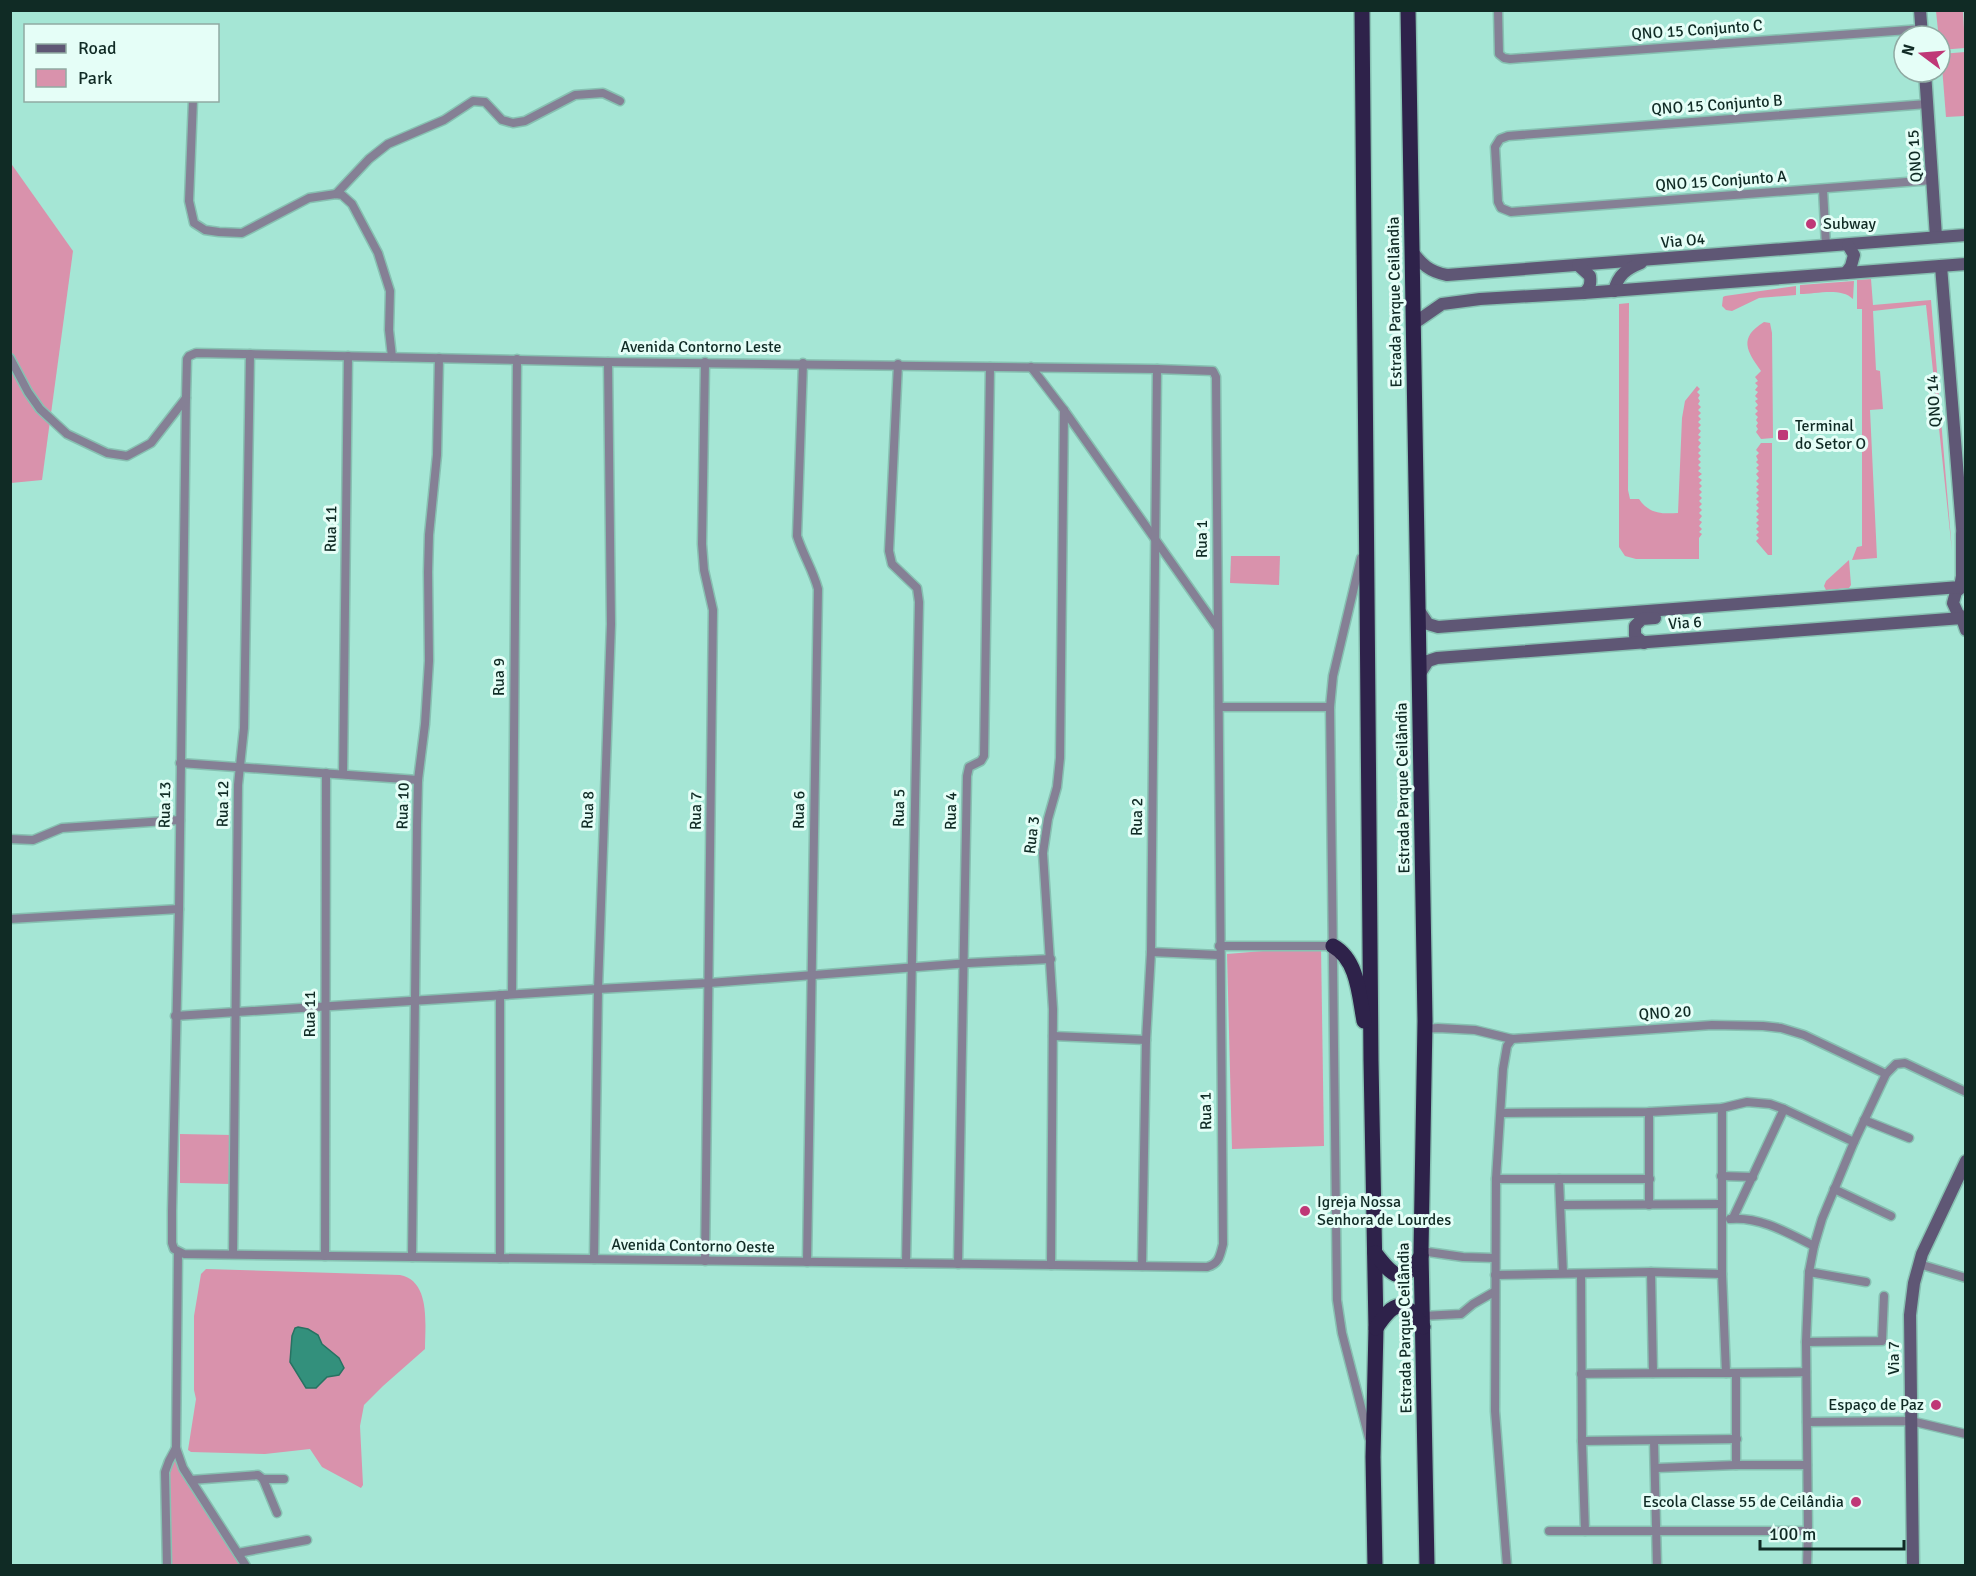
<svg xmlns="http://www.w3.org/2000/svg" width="1976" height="1576" font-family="Signika,sans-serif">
  <rect width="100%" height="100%" fill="#a5e6d5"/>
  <g fill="#d992ac" fill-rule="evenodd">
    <polygon points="1936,11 1963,11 1965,48 1940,50"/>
    <polygon points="1965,52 1965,116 1946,117 1941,54"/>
    <polygon points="10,162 73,251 42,480 11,483"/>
    <polygon points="1871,279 1873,305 1931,300 1952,551 1926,305 1873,311 1876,370 1880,371 1883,409 1870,410 1877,558 1852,560 1857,547 1862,546 1862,309 1857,309 1857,280"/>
    <path d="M1854,281L1853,299C1841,287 1816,294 1800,294V285Z"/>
    <polygon points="1796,286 1796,295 1759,298 1732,311 1726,310 1722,306 1723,297 1725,296"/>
    <path d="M1629,303L1628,490L1630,499H1639C1649,514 1662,514 1678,513L1682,418L1685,401L1697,386L1700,389L1697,392L1700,395L1698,398L1700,401L1698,404L1701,407L1698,410L1701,413L1698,416L1701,419L1698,422L1701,425L1698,428L1701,431L1698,435L1701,437L1698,440L1701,443L1698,447L1701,450L1698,453L1701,456L1698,459L1701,462L1698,465L1701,468L1698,471L1702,474L1698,477L1702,480L1699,483L1702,486L1699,489L1702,492L1699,495L1702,498L1699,501L1702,504L1699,507L1702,510L1699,513L1702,516L1699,520L1702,522L1699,526L1702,529L1699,532L1702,534L1699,538V559H1636L1625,556L1619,547V304Z"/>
    <path d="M1764,322L1770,323L1772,333L1773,438L1761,439L1756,432L1758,429L1756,426L1758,423L1756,420L1758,417L1755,414L1758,411L1755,408L1758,405L1755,401L1758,399L1755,396L1758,392L1755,390L1758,386L1755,383L1758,381L1755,377L1761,371C1747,351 1738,338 1764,322Z"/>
    <polygon points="1761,443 1772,443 1772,555 1768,555 1756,541 1759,538 1756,535 1759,532 1756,529 1759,526 1756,523 1759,520 1756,517 1759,514 1756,511 1759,508 1756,505 1759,502 1756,499 1759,496 1756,493 1759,490 1756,487 1759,484 1756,481 1759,478 1756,474 1759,471 1756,468 1759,465 1756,462 1758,460 1756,456 1759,453 1756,450"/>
    <polygon points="1231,556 1280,556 1279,585 1230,583"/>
    <polygon points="1849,560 1851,585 1849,588 1826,590 1824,586 1826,581"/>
    <polygon points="1321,946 1324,1146 1232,1149 1227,954"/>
    <polygon points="180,1134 232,1135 231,1184 180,1183"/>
    <path d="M206,1269L400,1275C431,1281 425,1325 425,1349L383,1386L364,1405L360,1426L363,1485L361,1488L322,1467L310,1449L265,1454L191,1452L188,1450L196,1399L194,1390V1316L201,1274ZM298,1327L308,1329L320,1338L322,1344L339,1358L344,1368L339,1375L327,1377L319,1386L306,1388L291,1343L295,1328Z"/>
    <polygon points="176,1448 246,1565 167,1566 164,1486"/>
  </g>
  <polygon fill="#33907c" stroke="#287262" stroke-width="1.5" points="298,1327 308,1329 318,1335 322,1344 339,1358 344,1368 339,1375 327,1377 316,1388 306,1388 290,1362 292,1336 295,1328"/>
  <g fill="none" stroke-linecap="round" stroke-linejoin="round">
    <defs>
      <g id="minor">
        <polyline points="1498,10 1499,54 1504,58 1510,59 1922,29"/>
        <polyline points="193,100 189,201 194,223 205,230 219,232 242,233 309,198 336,194 342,195 352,204 378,253 390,291 389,330 392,357"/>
        <polyline points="1927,104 1508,136 1500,139 1495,147 1498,202 1501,208 1511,212 1933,180"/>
        <polyline points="1823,189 1826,246"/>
        <polyline points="336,194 369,159 388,144 444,120 473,101 485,102 502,120 513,123 525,121 575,95 603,93 620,101"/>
        <path d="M196,353L608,362L1157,369L1213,371L1216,377L1223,1244C1220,1256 1219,1264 1207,1267L184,1254L174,1249L172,1243V1211L179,909L186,398L187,359L189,356Z"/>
        <polyline points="10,358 28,392 40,409 67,434 107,453 127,456 151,443 186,398"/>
        <polyline points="705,362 702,544 704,570 713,610 705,1261"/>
        <path d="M803,363L797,536C803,555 813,570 818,589L807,1262"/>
        <polyline points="898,364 889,551 892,564 917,588 919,602 906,1263"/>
        <polyline points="1031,367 1064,410 1217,627"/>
        <polyline points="1361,558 1333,676 1330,707 1337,1300 1342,1333 1369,1438"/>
        <polyline points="1219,707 1330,707"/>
        <polyline points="180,763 418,780"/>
        <polyline points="343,774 348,356"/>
        <polyline points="10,839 33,840 62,828 180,820"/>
        <polyline points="10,919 179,909"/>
        <polyline points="1219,946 1333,946"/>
        <polyline points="1151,952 1219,955"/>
        <polyline points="512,994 517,359"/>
        <polyline points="175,1016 598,989 709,983 969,963 1051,959"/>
        <polyline points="1425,1029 1438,1028 1475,1030 1512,1039 1712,1025 1763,1026 1781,1028 1804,1035 1886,1074"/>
        <polyline points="1053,1036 1146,1040"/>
        <polyline points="1722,1108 1722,1274 1726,1373"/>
        <polyline points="1649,1112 1649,1205"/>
        <polyline points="1501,1113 1649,1112 1722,1108 1747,1102 1770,1104 1784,1109 1854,1142"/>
        <polyline points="1864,1120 1909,1138"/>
        <polyline points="1721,1176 1753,1177"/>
        <polyline points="1496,1179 1650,1179"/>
        <polyline points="1559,1179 1563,1273"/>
        <polyline points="1834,1189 1891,1216"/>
        <polyline points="1562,1205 1721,1204"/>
        <polyline points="1733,1218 1784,1109"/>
        <path d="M1730,1219C1759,1216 1788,1233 1814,1246"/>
        <polyline points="1421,1251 1463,1257 1495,1258"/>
        <polyline points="178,1252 176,1448 183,1468 246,1566"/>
        <polyline points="233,1254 238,785 244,728 250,354"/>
        <polyline points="325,1256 326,773"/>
        <polyline points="412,1257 417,825 418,780 425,724 429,661 428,572 429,535 437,455 439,358"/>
        <polyline points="500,1258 500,995"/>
        <polyline points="594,1259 598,989 611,624 608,362"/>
        <polyline points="958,1264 967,776 969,767 981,761 984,756 990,367"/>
        <polyline points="1919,1264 1966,1278"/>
        <polyline points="1051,1265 1053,1009 1043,853 1048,819 1057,787 1060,758 1064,410"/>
        <polyline points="1142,1266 1146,1040 1151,952 1157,369"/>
        <polyline points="1651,1272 1653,1373"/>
        <polyline points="1809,1272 1866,1282"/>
        <polyline points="1581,1274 1582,1441 1585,1531"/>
        <polyline points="1495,1275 1651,1272 1722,1274"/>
        <polyline points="1422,1316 1461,1314 1473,1304 1494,1292"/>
        <polyline points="1806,1342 1882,1341 1884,1296"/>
        <path d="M1581,1374C1656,1372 1731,1374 1806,1372"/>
        <polyline points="1807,1422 1911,1421 1966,1434"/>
        <polyline points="1582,1441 1737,1439"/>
        <polyline points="1654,1441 1657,1566"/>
        <polyline points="1736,1465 1736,1374"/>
        <polyline points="1656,1468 1736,1465 1807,1465"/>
        <polyline points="263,1479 284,1479"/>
        <polyline points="191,1480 258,1475 263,1479 277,1513"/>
        <polyline points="1549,1531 1808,1531"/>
        <polyline points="238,1553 307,1540"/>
        <polyline points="167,1566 165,1472 169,1461 176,1448"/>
        <polyline points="1507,1566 1495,1411 1496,1179 1503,1069 1507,1046 1512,1039"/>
        <polyline points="1807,1566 1808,1531 1806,1342 1809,1272 1814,1246 1822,1219 1854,1142 1886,1074 1896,1064 1905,1063 1966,1092"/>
      </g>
      <g id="secondary">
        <polyline points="1920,10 1922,36"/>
        <polyline points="1925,72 1936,237"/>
        <path d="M1412,251C1421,264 1430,272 1447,275L1966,235"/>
        <path d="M1578,265L1590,276C1591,284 1590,288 1584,293"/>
        <polyline points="1941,266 1963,540"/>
        <polyline points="1846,273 1851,266 1854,255 1848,245"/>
        <path d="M1614,291C1618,275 1626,269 1641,263"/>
        <polyline points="1413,324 1442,304 1480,299 1584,293 1966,264"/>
        <polyline points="1964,585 1956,592 1953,603 1958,614 1966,619"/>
        <polyline points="1418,609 1428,624 1438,627 1960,587 1962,576 1962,534"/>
        <polyline points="1644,643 1635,636 1635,626 1642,619 1655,618"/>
        <polyline points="1419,675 1428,661 1437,658 1962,618 1966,630"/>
        <polyline points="1913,1566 1910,1315 1914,1283 1922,1254 1966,1161"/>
      </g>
      <g id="motorway">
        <polyline points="1362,10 1371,1061 1376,1328 1373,1457 1375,1566"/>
        <polyline points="1408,10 1425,1021 1421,1251 1427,1566"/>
        <path d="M1333,946C1358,960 1359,995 1364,1021"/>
        <path d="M1375,1253C1393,1277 1402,1286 1421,1256"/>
        <path d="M1376,1328C1394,1301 1404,1297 1423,1327"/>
      </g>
    </defs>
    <use href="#minor" stroke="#87c1b2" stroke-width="11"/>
    <use href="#secondary" stroke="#87c1b2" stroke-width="15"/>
    <use href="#motorway" stroke="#87c1b2" stroke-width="18"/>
    <use href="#minor" stroke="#858095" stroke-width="8"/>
    <use href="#secondary" stroke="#5f5775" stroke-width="12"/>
    <use href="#motorway" stroke="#2e224a" stroke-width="15"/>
  </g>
  <g fill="#bf3877" stroke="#e5fef7" stroke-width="2">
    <circle cx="1811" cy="224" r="6"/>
    <rect x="1777" y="429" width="12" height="12" rx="3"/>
    <circle cx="1305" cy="1211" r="6"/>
    <circle cx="1936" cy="1405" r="6"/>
    <circle cx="1856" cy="1502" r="6"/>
  </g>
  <g text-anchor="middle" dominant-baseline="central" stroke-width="6" stroke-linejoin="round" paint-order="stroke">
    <g font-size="16" fill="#102b25" stroke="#e5fef7">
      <text transform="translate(1697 30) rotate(-4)">QNO 15 Conjunto C</text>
      <text transform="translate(1717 105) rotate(-4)">QNO 15 Conjunto B</text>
      <text transform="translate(1915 156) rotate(-94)">QNO 15</text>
      <text transform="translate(1721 181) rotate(-4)">QNO 15 Conjunto A</text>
      <text transform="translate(1683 241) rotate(-5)">Via O4</text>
      <text transform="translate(1395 302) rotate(-91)">Estrada Parque Ceilândia</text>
      <text x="701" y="347">Avenida Contorno Leste</text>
      <text transform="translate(1934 401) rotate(-94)">QNO 14</text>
      <text transform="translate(331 529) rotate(-89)">Rua 11</text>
      <text transform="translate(1202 539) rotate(-90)">Rua 1</text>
      <text transform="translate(1685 623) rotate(-4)">Via 6</text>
      <text transform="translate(499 677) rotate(-90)">Rua 9</text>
      <text transform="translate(1403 788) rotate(-91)">Estrada Parque Ceilândia</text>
      <text transform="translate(223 804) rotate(-89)">Rua 12</text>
      <text transform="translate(165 805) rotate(-89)">Rua 13</text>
      <text transform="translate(403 806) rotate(-88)">Rua 10</text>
      <text transform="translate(899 808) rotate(-89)">Rua 5</text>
      <text transform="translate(588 810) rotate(-88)">Rua 8</text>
      <text transform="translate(799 810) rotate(-89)">Rua 6</text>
      <text transform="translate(696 811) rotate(-89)">Rua 7</text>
      <text transform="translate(951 811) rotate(-89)">Rua 4</text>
      <text transform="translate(1137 817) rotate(-89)">Rua 2</text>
      <text transform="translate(1032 835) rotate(-83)">Rua 3</text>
      <text transform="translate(1665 1013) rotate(-4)">QNO 20</text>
      <text transform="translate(310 1014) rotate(-90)">Rua 11</text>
      <text transform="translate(1206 1111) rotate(-91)">Rua 1</text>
      <text transform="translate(693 1246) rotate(1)">Avenida Contorno Oeste</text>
      <text transform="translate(1405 1328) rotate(-91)">Estrada Parque Ceilândia</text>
      <text transform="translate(1894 1358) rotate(-90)">Via 7</text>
    </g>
    <g font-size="16" fill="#102b25" stroke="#e5fef7" text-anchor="start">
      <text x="1823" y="224">Subway</text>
      <text x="1795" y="426">Terminal<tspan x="1795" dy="18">do Setor O</tspan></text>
      <text x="1317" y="1202">Igreja Nossa<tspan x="1317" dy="18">Senhora de Lourdes</tspan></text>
      <text x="1924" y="1405" text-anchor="end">Espaço de Paz</text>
      <text x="1844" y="1502" text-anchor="end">Escola Classe 55 de Ceilândia</text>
    </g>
  </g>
  <rect width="1976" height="1576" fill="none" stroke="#102b25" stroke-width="24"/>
  <rect x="24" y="24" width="195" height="78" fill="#e5fef7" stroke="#90aaa3" stroke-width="1.5"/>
  <rect x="36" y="44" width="30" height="9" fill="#5f5775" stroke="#90aaa3" stroke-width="1.5"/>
  <text x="78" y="54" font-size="18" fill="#102b25">Road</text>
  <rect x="36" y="69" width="30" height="18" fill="#d992ac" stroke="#90aaa3" stroke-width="1.5"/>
  <text x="78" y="84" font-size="18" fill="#102b25">Park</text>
  <g transform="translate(1922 54) rotate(286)"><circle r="28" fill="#e5fef7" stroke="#90aaa3" stroke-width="1.5"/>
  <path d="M0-4.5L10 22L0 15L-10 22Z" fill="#bf3877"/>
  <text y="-9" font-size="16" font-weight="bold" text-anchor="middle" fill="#102b25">N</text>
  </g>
  <path d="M1760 1540v9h144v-9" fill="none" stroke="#102b25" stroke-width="3"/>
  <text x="1769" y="1540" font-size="18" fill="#102b25" stroke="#e5fef7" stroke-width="4.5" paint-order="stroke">100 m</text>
</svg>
